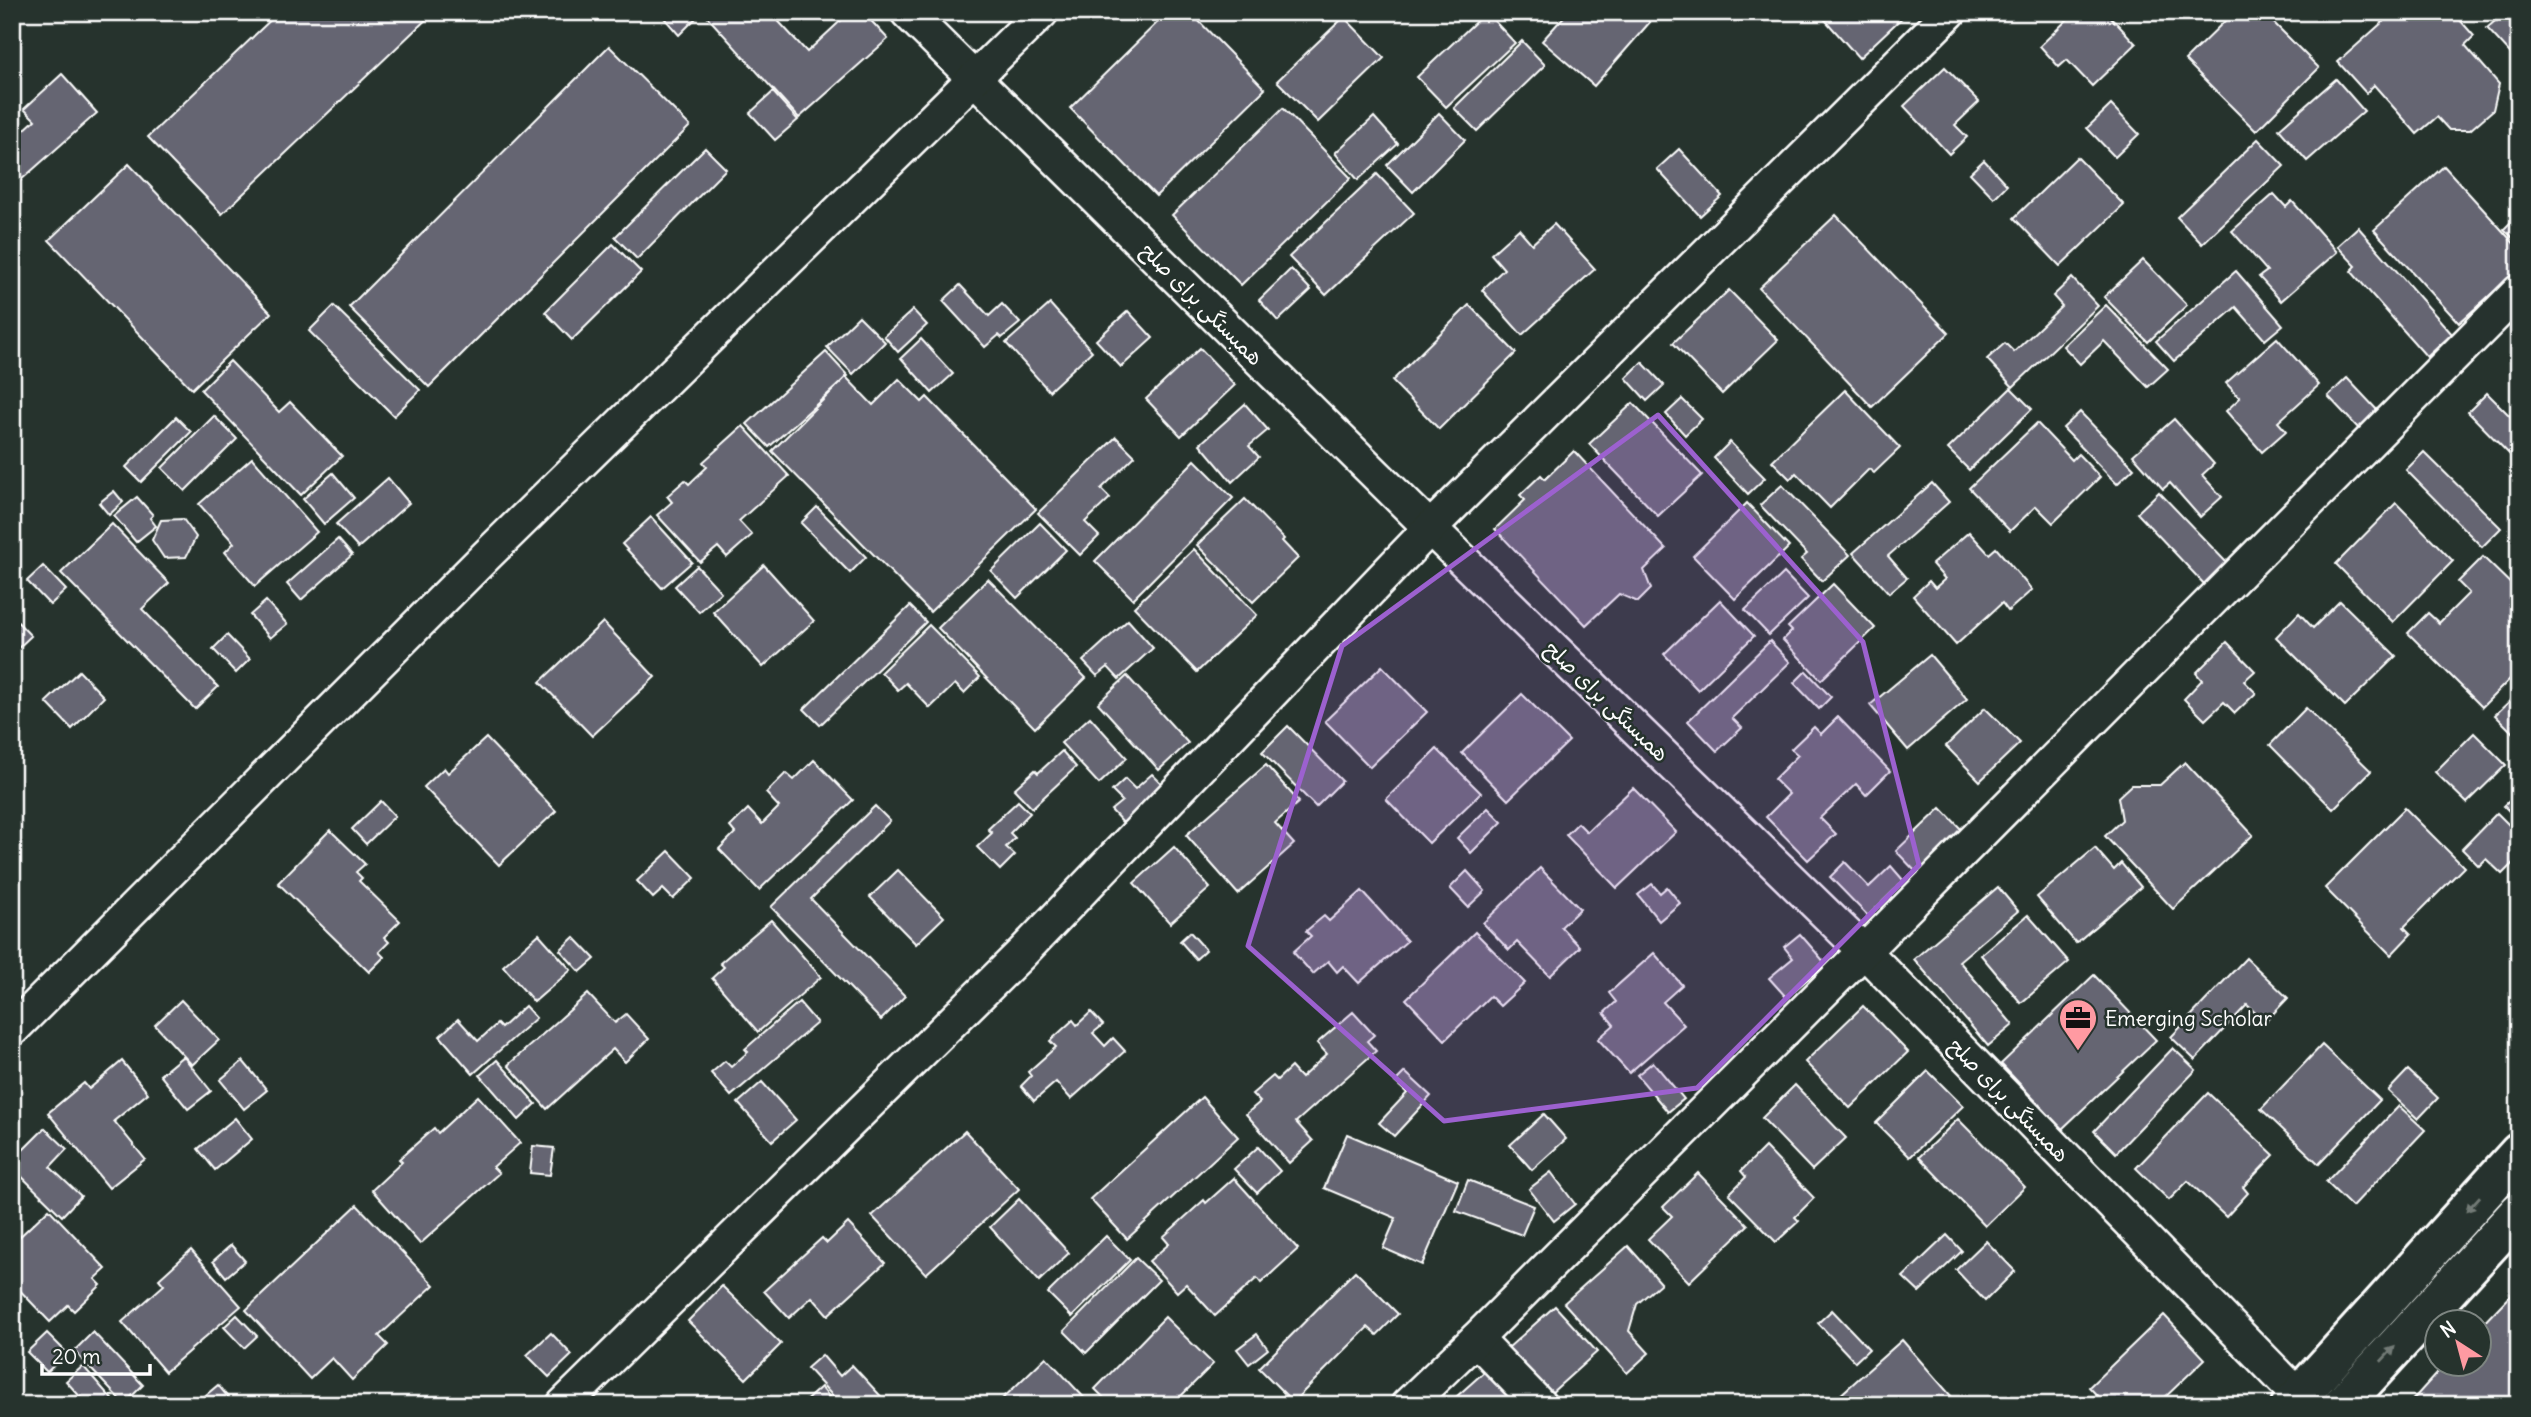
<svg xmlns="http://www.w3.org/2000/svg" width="2531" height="1417" font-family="Delius,'Playpen Sans Arabic',sans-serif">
  <rect width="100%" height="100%" fill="#26332d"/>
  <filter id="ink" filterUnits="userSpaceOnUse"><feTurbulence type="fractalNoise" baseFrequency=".0143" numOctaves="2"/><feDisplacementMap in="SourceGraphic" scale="14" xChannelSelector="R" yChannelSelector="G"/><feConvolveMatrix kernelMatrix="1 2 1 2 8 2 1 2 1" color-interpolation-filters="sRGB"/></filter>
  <g filter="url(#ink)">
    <g fill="#656572" stroke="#fff" stroke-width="2">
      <polygon points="279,12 434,12 222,214 148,137"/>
      <polygon points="659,12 690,12 696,18 679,35"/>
      <polygon points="703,12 770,12 807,52 850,12 863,12 888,39 799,118"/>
      <polygon points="1168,12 1190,12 1265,89 1156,196 1070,108"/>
      <polygon points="1486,12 1515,43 1446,107 1417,77"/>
      <polygon points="1568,12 1638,12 1650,22 1594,86 1542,41"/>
      <polygon points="1818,12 1908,12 1859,58"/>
      <polygon points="2075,12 2106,12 2136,44 2092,86 2067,60 2059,67 2040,46"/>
      <polygon points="2234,12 2263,12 2319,68 2256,131 2185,60"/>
      <polygon points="2394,12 2453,12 2474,36 2465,45 2499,84 2493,110 2470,130 2449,130 2437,117 2417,134 2374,85 2366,93 2338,62"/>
      <polygon points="2505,12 2519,12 2519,63 2487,28"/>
      <polygon points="1344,17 1384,58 1318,122 1277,81"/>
      <polygon points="1522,41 1545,65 1477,131 1454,108"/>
      <polygon points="609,46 690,126 429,387 349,307"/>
      <polygon points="1945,67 1979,102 1955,125 1967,137 1949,154 1904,106"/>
      <polygon points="62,74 97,113 12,188 12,141 35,120 24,109"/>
      <polygon points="2336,79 2364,111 2307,161 2279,129"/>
      <polygon points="773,92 798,120 775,140 750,113"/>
      <polygon points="2111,105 2139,134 2115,157 2087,128"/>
      <polygon points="1283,108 1351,178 1241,285 1172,215"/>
      <polygon points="1439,113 1465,140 1413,192 1387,165"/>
      <polygon points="1374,117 1398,144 1358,180 1335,153"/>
      <polygon points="2258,139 2284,166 2202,244 2177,217"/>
      <polygon points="705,148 726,169 637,259 615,237"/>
      <polygon points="1679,149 1722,196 1700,216 1657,169"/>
      <polygon points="2077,157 2124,205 2060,266 2014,218"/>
      <polygon points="1984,160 2007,185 1994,198 1970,173"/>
      <polygon points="129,164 271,313 192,389 49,240"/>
      <polygon points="2444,166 2519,249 2519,269 2459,323 2374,230"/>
      <polygon points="1377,174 1414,213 1326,295 1289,257"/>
      <polygon points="2274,194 2286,207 2292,201 2337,252 2281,301 2259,277 2267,271 2232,231"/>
      <polygon points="2519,214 2519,244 2504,229"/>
      <polygon points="1836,215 1949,333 1872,407 1759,288"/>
      <polygon points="1554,224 1595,269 1522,335 1482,290 1504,269 1491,254 1519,229 1532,244"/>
      <polygon points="2358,227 2452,334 2427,357 2351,271 2356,266 2337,246"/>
      <polygon points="613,244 641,272 572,340 545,312"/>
      <polygon points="2143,260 2187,305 2148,342 2104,297"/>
      <polygon points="1291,269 1311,290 1278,321 1259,300"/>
      <polygon points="2236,271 2283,325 2265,340 2236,307 2174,361 2156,341"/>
      <polygon points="2072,278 2098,306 2013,387 1987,359 2005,343 2014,352 2062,306 2053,296"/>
      <polygon points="960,285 989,316 1002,304 1020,323 1002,338 999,335 985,347 943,301"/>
      <polygon points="1729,290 1778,340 1722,394 1673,343"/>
      <polygon points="1050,304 1092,351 1049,391 1006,343"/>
      <polygon points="1469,305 1516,353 1439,429 1392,381"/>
      <polygon points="2106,305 2168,369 2148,387 2104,341 2080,364 2063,346"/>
      <polygon points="334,306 420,390 394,416 309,331"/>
      <polygon points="913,310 927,325 898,352 884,336"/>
      <polygon points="1128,311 1153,338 1121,367 1096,340"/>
      <polygon points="859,316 885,342 853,374 827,347"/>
      <polygon points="2277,338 2319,385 2278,422 2286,431 2262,452 2226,411 2240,398 2226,383"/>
      <polygon points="921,339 953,374 932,393 901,358"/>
      <polygon points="1200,348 1235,385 1181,436 1146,399"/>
      <polygon points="826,352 848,376 769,447 747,424"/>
      <polygon points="230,361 279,412 290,402 342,456 301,495 201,390"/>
      <polygon points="1642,362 1664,385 1647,401 1626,378"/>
      <polygon points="846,377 873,405 899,379 922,402 927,397 1036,509 930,612 772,451"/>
      <polygon points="2347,378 2378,411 2359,429 2328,396"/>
      <polygon points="2011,388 2032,409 1969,470 1948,449"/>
      <polygon points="1845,390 1900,448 1874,473 1869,469 1830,508 1796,473 1790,479 1772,461"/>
      <polygon points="2487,393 2519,425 2519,464 2468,412"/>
      <polygon points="1682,399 1702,419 1685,435 1666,414"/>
      <polygon points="1633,403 1702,475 1658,516 1589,444"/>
      <polygon points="1245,404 1268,430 1249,446 1259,457 1232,482 1200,444"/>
      <polygon points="2080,412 2134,468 2117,484 2063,428"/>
      <polygon points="214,416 237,439 185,491 162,468"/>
      <polygon points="176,417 191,432 141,482 126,467"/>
      <polygon points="2174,419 2214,464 2202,475 2222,497 2200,517 2170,483 2163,489 2133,455"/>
      <polygon points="2037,423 2072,460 2078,454 2100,477 2053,523 2036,506 2010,531 1969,488"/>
      <polygon points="743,426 789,476 739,521 752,535 727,557 718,547 700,562 657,515 672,502 667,496 685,480 689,484 707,467 703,462"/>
      <polygon points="1116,437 1135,456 1101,489 1110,498 1085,522 1099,536 1080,555 1038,513"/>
      <polygon points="1730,442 1765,478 1748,494 1714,458"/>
      <polygon points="1574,451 1666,549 1644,570 1651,589 1638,602 1619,594 1586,625 1495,529 1525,500 1520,495 1541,475 1545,479"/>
      <polygon points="2424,452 2501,528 2482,547 2406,470"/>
      <polygon points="252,458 317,532 255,586 225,552 234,543 199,504"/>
      <polygon points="1195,460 1233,498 1133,599 1095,561"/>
      <polygon points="333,473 354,498 324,524 303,499"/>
      <polygon points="388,478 409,503 358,548 336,524"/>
      <polygon points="1932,483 1949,502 1888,556 1907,578 1889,593 1853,553"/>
      <polygon points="1782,485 1850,555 1822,581 1801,559 1807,554 1760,505"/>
      <polygon points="114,491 123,502 109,515 99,503"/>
      <polygon points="2159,492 2228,564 2206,586 2137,513"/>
      <polygon points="137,497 153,515 150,518 156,526 136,542 114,516"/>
      <polygon points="1245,499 1284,539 1282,541 1298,558 1253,602 1197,545"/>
      <polygon points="1747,503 1789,547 1735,599 1693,556"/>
      <polygon points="2396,503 2453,561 2393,622 2336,564"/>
      <polygon points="817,507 866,557 850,573 801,523"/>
      <polygon points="651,517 692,562 662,588 622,544"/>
      <polygon points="183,519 196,537 186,557 164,558 152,540 161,520"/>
      <polygon points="1040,523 1066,550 1017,598 991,571"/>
      <polygon points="112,524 169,583 142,609 218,687 195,709 61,573"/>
      <polygon points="1969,532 1989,554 1996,548 2032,590 2008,611 2002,603 1956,645 1913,596 1929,581 1935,588 1945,579 1932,564"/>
      <polygon points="338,539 352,555 301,600 287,584"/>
      <polygon points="1194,549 1257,615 1197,672 1134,607"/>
      <polygon points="2483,557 2519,592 2519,670 2482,707 2408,633 2428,613 2439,623 2469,593 2458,582"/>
      <polygon points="764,565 814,621 763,667 713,612"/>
      <polygon points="43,566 66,590 50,605 27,581"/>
      <polygon points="697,566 721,592 699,612 675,586"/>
      <polygon points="1784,573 1808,598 1769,635 1745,610"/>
      <polygon points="988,579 1086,678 1035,728 938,628"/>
      <polygon points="1833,584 1875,628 1821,680 1783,640 1792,631 1788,627"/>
      <polygon points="1720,600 1754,636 1698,690 1664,654"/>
      <polygon points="266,601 287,624 270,638 250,615"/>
      <polygon points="2340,601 2396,656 2345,706 2276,637 2299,613 2313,628"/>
      <polygon points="910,606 926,622 820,725 804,709"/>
      <polygon points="12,616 31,636 12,654"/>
      <polygon points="1128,620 1153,648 1119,679 1108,667 1097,676 1083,661"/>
      <polygon points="603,622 655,677 592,736 540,682"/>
      <polygon points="929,625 980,677 964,693 955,684 930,708 906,683 898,690 881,672"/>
      <polygon points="227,635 250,659 236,673 213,649"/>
      <polygon points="1770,641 1790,662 1732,718 1742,728 1717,751 1688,721"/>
      <polygon points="2227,642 2255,671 2244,681 2256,693 2235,713 2224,702 2205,720 2184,699 2202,680 2196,673"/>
      <polygon points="1930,655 1967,699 1908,750 1870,705"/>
      <polygon points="1382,666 1427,712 1370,767 1325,721"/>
      <polygon points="79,671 104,697 72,729 46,702"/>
      <polygon points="1806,671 1831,697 1819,709 1794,683"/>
      <polygon points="1127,676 1188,743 1159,770 1098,703"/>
      <polygon points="2519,692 2519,739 2495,715"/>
      <polygon points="1522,694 1569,741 1508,800 1462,753"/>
      <polygon points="1985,708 2020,743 1980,781 1946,746"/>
      <polygon points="2306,708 2371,771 2333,809 2270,745"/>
      <polygon points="1090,717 1127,758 1099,784 1061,743"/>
      <polygon points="1838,717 1890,771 1866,795 1856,784 1820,818 1836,834 1808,860 1766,817 1789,794 1774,779 1798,755 1791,749 1814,727 1821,734"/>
      <polygon points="1288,726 1342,781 1316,807 1262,752"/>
      <polygon points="2474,733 2506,765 2467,803 2435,772"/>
      <polygon points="486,738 556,811 499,865 424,787 444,768 448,773"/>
      <polygon points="1437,749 1481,793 1429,843 1386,799"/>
      <polygon points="1062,751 1076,767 1032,808 1014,789 1035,770 1038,773"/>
      <polygon points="814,760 853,800 759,890 719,849 735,833 730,827 748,809 762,824 779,807 766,793 786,773 794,780"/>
      <polygon points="2185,762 2253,835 2173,909 2105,836 2122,820 2118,797 2131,785 2160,785"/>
      <polygon points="1266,765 1299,802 1275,823 1294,844 1238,894 1186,835"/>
      <polygon points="1152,774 1166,788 1125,825 1111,810 1122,801 1112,791 1125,779 1135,789"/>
      <polygon points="1633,788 1676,832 1617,888 1566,835 1578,823 1587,832"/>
      <polygon points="2519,792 2519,821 2504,806"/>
      <polygon points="381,801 395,816 366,844 352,829"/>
      <polygon points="1018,801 1030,813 1010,833 1015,838 1006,847 1015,855 1000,870 977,847 992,833 988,829"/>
      <polygon points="875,806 890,821 811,899 905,996 881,1020 771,907"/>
      <polygon points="1488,808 1502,822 1471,853 1457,838"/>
      <polygon points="1941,808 1962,830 1917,873 1896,851"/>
      <polygon points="2405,808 2464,867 2404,927 2411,934 2391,955 2325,888"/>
      <polygon points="2497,813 2519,835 2519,857 2502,874 2486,859 2479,866 2462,849"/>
      <polygon points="330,830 365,864 356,872 362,878 359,881 400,921 384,937 389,942 379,952 384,957 369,972 278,883"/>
      <polygon points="1174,847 1210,888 1170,923 1134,883"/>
      <polygon points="2095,848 2114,870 2121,863 2141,887 2076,943 2037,897"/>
      <polygon points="669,851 695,878 673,899 663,889 653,898 637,881"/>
      <polygon points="1845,862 1869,887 1891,866 1904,881 1868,916 1830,877"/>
      <polygon points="1540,868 1580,909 1561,927 1580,947 1550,976 1517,942 1509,950 1483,923"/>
      <polygon points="898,870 944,917 916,944 870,897"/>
      <polygon points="1467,871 1485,891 1468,907 1450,888"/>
      <polygon points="1652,884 1660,893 1667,887 1680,903 1659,921 1638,895"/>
      <polygon points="1998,887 2018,911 1959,961 2013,1025 1988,1046 1914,959"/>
      <polygon points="1362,891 1407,941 1359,983 1343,966 1337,972 1328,961 1313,974 1293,952 1311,936 1306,931 1324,916 1329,921"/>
      <polygon points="2028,915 2069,962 2021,1003 1981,955"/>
      <polygon points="771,920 821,977 758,1032 712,978 724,967 720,963"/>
      <polygon points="1190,932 1206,950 1196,959 1180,941"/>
      <polygon points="1475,932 1525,983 1500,1006 1490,996 1445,1040 1406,999"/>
      <polygon points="539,934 571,970 534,1002 503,966"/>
      <polygon points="1800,934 1826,964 1786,997 1769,978 1793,958 1784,947"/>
      <polygon points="574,937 595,959 580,972 560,950"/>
      <polygon points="1654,953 1682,985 1663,1002 1684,1025 1629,1073 1598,1039 1614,1025 1604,1013 1616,1002 1609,993"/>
      <polygon points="2246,958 2288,998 2265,1022 2247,1005 2195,1060 2171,1037"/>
      <polygon points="2094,975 2156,1040 2062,1129 2001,1064"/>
      <polygon points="588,994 615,1023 626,1014 649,1039 625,1062 613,1049 547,1109 508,1065"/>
      <polygon points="181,1000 219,1040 192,1065 155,1025"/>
      <polygon points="799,1002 817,1023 731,1096 711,1073 725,1061 731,1067 748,1052 745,1049"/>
      <polygon points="525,1006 536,1018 473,1074 440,1036 458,1019 478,1041 497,1024 501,1028"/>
      <polygon points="1863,1006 1908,1052 1850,1108 1805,1062"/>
      <polygon points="1091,1012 1103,1025 1093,1033 1105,1046 1113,1038 1125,1051 1071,1099 1056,1082 1034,1101 1021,1086 1031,1076 1028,1072 1056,1047 1050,1041 1073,1020 1077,1025"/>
      <polygon points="1353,1012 1374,1035 1367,1041 1376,1051 1296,1122 1313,1141 1289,1163 1246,1114 1260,1102 1252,1094 1273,1076 1277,1080 1291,1067 1301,1078 1327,1054 1317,1043"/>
      <polygon points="2322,1045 2380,1100 2319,1164 2261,1109"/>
      <polygon points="2173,1048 2196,1070 2116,1153 2094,1131"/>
      <polygon points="183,1056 211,1091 188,1109 160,1075"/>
      <polygon points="497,1060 536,1104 519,1120 480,1075"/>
      <polygon points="122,1061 148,1093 114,1121 145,1159 109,1188 48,1113 84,1083 89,1089"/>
      <polygon points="243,1061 267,1090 244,1109 220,1080"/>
      <polygon points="1653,1062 1684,1099 1668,1112 1637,1075"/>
      <polygon points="2408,1070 2438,1098 2418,1119 2388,1091"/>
      <polygon points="1928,1071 1963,1106 1910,1157 1876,1123"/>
      <polygon points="1405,1072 1431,1096 1394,1136 1379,1123 1407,1093 1395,1082"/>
      <polygon points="762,1082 796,1120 772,1141 738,1103"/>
      <polygon points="1795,1085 1846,1138 1812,1170 1762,1118"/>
      <polygon points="2208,1093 2274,1155 2243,1187 2248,1193 2226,1217 2188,1181 2169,1200 2136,1168"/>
      <polygon points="478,1096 520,1143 493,1167 499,1173 420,1244 372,1190 402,1162 399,1159 434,1128 438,1133"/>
      <polygon points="1202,1097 1238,1137 1127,1239 1090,1199"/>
      <polygon points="2399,1106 2425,1130 2352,1207 2326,1182"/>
      <polygon points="1544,1114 1566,1139 1532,1170 1510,1145"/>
      <polygon points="235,1118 252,1139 215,1170 198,1149"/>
      <polygon points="1958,1119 2025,1187 1985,1226 1919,1157"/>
      <polygon points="45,1128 67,1149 50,1167 81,1196 62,1216 12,1167 12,1161"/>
      <polygon points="965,1131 1019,1189 926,1274 872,1216"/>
      <polygon points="1347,1134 1458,1181 1422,1265 1383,1248 1396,1218 1324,1188"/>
      <polygon points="533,1146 554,1148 550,1175 530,1173"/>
      <polygon points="1258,1147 1280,1171 1257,1193 1234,1169"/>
      <polygon points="1765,1147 1814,1198 1795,1217 1799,1221 1776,1242 1729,1194 1746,1177 1741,1171"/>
      <polygon points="1551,1172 1575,1204 1554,1221 1529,1189"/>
      <polygon points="1698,1173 1748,1225 1689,1282 1648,1239 1672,1216 1663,1207"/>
      <polygon points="1234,1178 1298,1249 1261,1283 1257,1278 1215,1316 1186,1284 1177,1292 1149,1261 1169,1244 1163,1237 1204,1200 1206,1203"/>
      <polygon points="1468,1180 1534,1206 1522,1235 1456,1211"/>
      <polygon points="1019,1199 1069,1253 1039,1281 990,1227"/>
      <polygon points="357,1205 434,1285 379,1336 388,1345 352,1380 332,1358 310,1379 246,1310"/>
      <polygon points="49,1209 106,1269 95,1279 101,1285 74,1311 68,1305 50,1322 12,1282 12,1254 16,1251 12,1244"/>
      <polygon points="848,1223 885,1263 828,1315 812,1297 789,1318 764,1291 822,1238 827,1243"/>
      <polygon points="1947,1235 1962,1251 1919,1292 1903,1277"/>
      <polygon points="1106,1236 1130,1260 1072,1317 1048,1293"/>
      <polygon points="1986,1241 2015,1271 1985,1301 1956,1270"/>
      <polygon points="231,1245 245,1261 226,1277 213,1261"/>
      <polygon points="1628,1246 1661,1283 1637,1304 1629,1331 1649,1353 1627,1373 1564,1303"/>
      <polygon points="191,1250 241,1306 165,1372 122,1322 164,1285 159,1279"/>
      <polygon points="1136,1258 1159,1280 1086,1353 1064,1331"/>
      <polygon points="1355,1271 1398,1314 1377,1335 1368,1327 1293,1402 1259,1368"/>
      <polygon points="722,1286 781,1344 746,1379 688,1321"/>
      <polygon points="2519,1286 2519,1405 2408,1405 2445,1364 2478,1364 2478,1329"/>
      <polygon points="1555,1306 1597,1352 1550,1394 1508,1348"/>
      <polygon points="1832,1310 1869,1349 1855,1362 1818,1323"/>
      <polygon points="237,1315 257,1336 244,1348 224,1327"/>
      <polygon points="2164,1315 2205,1359 2157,1405 2106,1405 2089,1387"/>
      <polygon points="1165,1317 1213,1364 1172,1405 1111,1405 1095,1389"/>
      <polygon points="93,1332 143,1385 124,1404 74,1351"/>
      <polygon points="47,1333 67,1353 47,1372 27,1352"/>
      <polygon points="551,1333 572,1355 549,1377 527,1355"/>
      <polygon points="1257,1334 1268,1349 1249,1364 1237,1349"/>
      <polygon points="1902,1340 1959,1405 1829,1405"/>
      <polygon points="822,1355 840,1376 852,1365 889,1405 841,1405 807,1368"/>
      <polygon points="1046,1357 1091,1405 996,1405"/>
      <polygon points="1492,1365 1527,1405 1447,1405"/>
      <polygon points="83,1366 117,1405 81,1405 84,1401 66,1381"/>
      <polygon points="218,1385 234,1405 194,1405"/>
      <polygon points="821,1387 836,1405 801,1405"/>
    </g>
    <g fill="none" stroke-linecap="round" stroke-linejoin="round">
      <defs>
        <g id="minor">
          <polyline points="907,12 1430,528 1864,951 2299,1396"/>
          <polyline points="12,1030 486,556 1042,12"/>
          <polyline points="1476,1339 1540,1405"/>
          <polyline points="563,1405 1022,953 1430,528 1950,12"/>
          <polyline points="1407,1405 1476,1339 1864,951 2519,291"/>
        </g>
        <g id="secondary">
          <polyline points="2291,1405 2519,1153"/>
          <polyline points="2342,1405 2519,1212"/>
        </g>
      </defs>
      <use href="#minor" stroke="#fff" stroke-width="37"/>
      <use href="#secondary" stroke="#fff" stroke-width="44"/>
      <use href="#minor" stroke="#26332d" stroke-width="32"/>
      <use href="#secondary" stroke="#26332d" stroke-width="38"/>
    </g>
    <defs><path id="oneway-solid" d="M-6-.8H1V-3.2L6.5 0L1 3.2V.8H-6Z" transform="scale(1.75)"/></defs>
    <g fill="#727a76">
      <use href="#oneway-solid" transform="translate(2473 1204) rotate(132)"/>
      <use href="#oneway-solid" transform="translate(2388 1354) rotate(-47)"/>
    </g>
  </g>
  <path fill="#9c61cf" fill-opacity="0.2" stroke="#9c61cf" stroke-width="5" stroke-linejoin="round" d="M1658,415L1863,642L1919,865L1697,1088L1444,1121L1248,946L1342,646Z"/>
  <defs>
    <symbol id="office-pin" viewBox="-11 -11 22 30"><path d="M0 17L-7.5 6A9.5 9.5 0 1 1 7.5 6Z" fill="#ff9aa2" stroke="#26332d"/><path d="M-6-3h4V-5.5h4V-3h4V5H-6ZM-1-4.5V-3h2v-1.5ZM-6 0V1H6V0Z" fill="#111"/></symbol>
  </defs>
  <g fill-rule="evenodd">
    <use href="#office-pin" x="2056" y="996" width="44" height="60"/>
  </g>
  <g text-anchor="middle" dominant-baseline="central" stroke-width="5" stroke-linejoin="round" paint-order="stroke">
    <g font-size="21" fill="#fff" stroke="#26332d">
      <text transform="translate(1202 304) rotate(45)">همبستگی برای صلح</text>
      <text transform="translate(1607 701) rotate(44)">همبستگی برای صلح</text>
      <text transform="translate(2009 1100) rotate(46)">همبستگی برای صلح</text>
    </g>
    <g font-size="21" fill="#fff" stroke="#26332d" text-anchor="start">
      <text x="2105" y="1018">Emerging Scholar</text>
    </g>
  </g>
  <rect width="2531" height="1417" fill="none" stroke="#26332d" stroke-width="42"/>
  <rect x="21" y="21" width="2489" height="1375" fill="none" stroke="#fff" stroke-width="2.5" filter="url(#ink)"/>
  <g transform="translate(2458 1343) rotate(324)"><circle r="33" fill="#26332d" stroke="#7d8581" stroke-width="2"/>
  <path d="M0-5L12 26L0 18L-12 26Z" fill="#ff9aa2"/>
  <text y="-10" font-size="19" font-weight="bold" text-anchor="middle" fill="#ffffff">N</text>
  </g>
  <path d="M42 1364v10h108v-10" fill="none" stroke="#ffffff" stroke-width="3.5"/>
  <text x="52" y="1364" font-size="21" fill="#ffffff" stroke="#26332d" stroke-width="5" paint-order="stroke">20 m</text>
</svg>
